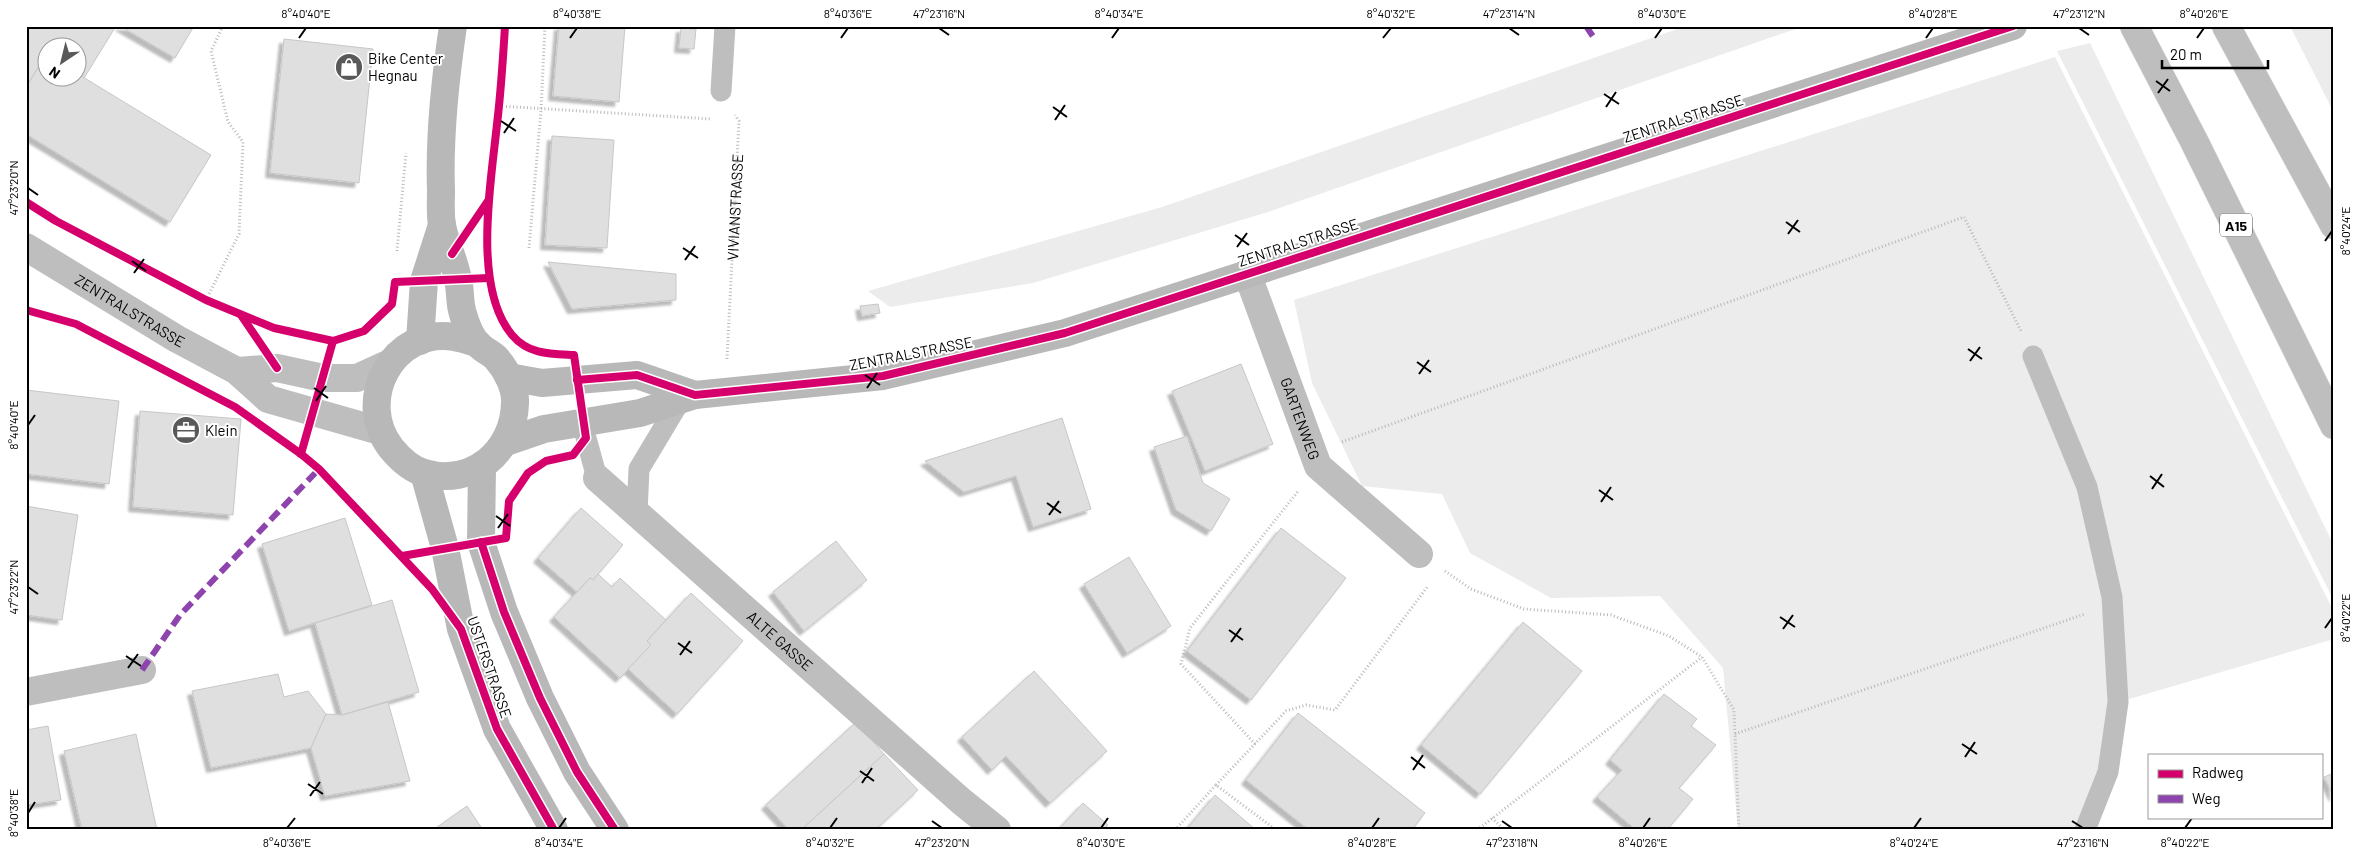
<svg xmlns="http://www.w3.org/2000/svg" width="2360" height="856" font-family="Barlow,sans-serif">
  <defs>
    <filter id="shadow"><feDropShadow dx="-4.5" dy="4.5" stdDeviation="1" flood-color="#0004"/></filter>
  </defs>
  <rect width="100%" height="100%" fill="#fff"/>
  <g fill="#ececec">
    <polygon points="1686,26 1804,26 1268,212 1033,283 890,307 868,291 1162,207"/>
    <polygon points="2290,26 2334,26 2334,113"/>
    <polygon points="2090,43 2334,546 2334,601 2057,51"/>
    <polygon points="2055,57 2334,612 2334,639 2119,702 2085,830 1738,830 1723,668 1660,596 1551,598 1470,553 1442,494 1362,486 1312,383 1294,300"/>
  </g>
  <g fill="#dfdfdf" stroke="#c7c7c7" filter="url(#shadow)">
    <polygon points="26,26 116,26 84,78 78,74 78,48 48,48 48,56 46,55 26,87"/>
    <polygon points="120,26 194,26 175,58"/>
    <polygon points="559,26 625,26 619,102 553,96"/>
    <polygon points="681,28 696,29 694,49 679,48"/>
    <polygon points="284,39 373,49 359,183 270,173"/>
    <polygon points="46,55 48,56 48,78 78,78 78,74 211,155 170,222 26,134 26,87"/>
    <polygon points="552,136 614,140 607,248 545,245"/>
    <polygon points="548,262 676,274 676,300 572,309"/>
    <polygon points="878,304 880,313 862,316 860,306"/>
    <polygon points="1241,364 1273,444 1205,471 1172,391"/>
    <polygon points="26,390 119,401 109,484 26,474"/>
    <polygon points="140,411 241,419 233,515 133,507"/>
    <polygon points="1062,418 1091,509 1033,527 1016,476 964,492 925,461"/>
    <polygon points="1187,436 1203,483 1230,499 1211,531 1176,510 1154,447"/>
    <polygon points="26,506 78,515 62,620 26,615"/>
    <polygon points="581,508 623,545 593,580 590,578 577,592 538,558"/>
    <polygon points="345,518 372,605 289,631 262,544"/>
    <polygon points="1281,528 1346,578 1251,700 1187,651"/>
    <polygon points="836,541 867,580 804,631 773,592"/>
    <polygon points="1129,557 1171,626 1127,653 1084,584"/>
    <polygon points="598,574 612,587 620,578 666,620 647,641 651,645 620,678 554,617 590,578 593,580"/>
    <polygon points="691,593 743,641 677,714 628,669 651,645 647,641"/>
    <polygon points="392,600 419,692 342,715 315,623"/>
    <polygon points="1523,622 1582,671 1480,794 1421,745"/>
    <polygon points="1034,671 1107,751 1050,803 1006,756 992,770 962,737"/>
    <polygon points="278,674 284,697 308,691 326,714 311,748 211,768 192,691"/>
    <polygon points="1664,694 1697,719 1691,726 1716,745 1679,788 1693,799 1667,830 1636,830 1597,797 1622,770 1610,760"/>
    <polygon points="388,702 410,781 325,796 311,748 326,714 342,715"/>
    <polygon points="1298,713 1425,813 1412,830 1309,830 1246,780"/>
    <polygon points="856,722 884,754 801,830 789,830 766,805"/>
    <polygon points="48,726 61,800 26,805 26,730"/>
    <polygon points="136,734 157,830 82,830 64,751"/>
    <polygon points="884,754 918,790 875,830 801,830"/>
    <polygon points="2334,773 2334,797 2324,777"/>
    <polygon points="1215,795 1256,830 1186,830"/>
    <polygon points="1083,803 1108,825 1103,830 1058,830"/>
    <polygon points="467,806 483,830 433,830"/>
  </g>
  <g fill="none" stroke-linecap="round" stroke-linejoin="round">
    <defs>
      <g id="motorway">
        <polyline points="2134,26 2194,141 2334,425"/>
        <polyline points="2226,26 2334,225"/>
      </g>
    </defs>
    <use href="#motorway" stroke="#dbdbdb" stroke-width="29"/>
    <g stroke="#b9b9b9" stroke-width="3" stroke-dasharray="1 2.5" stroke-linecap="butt">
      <polyline points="499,106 711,119"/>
      <polyline points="529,248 541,110 545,26"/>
      <polyline points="397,251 406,153"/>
      <polyline points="206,300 239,234 243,142 228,122 211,51 223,26"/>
      <path id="s1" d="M727,359L739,121L735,115"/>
      <polyline points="1342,442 1964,217 2021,331"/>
      <polyline points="1445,571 1471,589 1524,609 1611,615 1669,636 1702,657 1734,710 1739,830"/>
      <polyline points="1735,734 2085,614"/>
      <polyline points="1255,744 1181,664 1190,628 1299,490"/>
      <polyline points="1216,785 1286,711 1306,705 1335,710 1428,586"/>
      <polyline points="1492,818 1505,830"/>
      <polyline points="1175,830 1216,785 1276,830"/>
      <polyline points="1477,830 1702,657"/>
    </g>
    <g stroke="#bebebe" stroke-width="21">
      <polyline points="721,91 725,26"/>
      <polyline points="2033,356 2087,487 2112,597 2118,702 2108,772 2085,830"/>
      <polyline points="586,438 597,478"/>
      <polyline points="637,514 639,469 681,399"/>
    </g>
    <g stroke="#bebebe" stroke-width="28">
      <path id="s2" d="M1247,273L1318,466L1419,554"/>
      <path id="s3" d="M597,478L961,801L997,830"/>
      <polyline points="26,692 142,670"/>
    </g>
    <g stroke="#bebebe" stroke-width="28">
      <path id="s4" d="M26,247L177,339L237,371L268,399L380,431"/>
      <polyline points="237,371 277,368 323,378 357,378 390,363"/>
    </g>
    <g stroke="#b8b8b8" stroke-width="28">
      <path d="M453,26C445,80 439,136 441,190C441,201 440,214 442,225C445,243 455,261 458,280C461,291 459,303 463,314C465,322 471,338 478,344C483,350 491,353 496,358C506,369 516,388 515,403C514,451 473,487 424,473C411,469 400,459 391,448C354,400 393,327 454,337C462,338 469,341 476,343"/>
      <polyline points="420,341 424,281 442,225"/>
      <polyline points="509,377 542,383 637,375 695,395"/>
      <polyline points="506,442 544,429 640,413 695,395 883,376 1065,333 2013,26"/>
      <polyline points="482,466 481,542 504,612 540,698 577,772 615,830"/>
      <polyline points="424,473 445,548 461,629 497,729 554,830"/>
    </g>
    <use href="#motorway" stroke="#bebebe" stroke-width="28"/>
    <g stroke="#8e44ad" stroke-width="6" stroke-dasharray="12 6" stroke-linecap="butt">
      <polyline points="1586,26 1596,41"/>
      <polyline points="142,670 180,615 319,469"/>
    </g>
    <defs>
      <g id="cycleway">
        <polyline points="26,202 56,221 206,300 274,328 333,341 364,331 392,304 395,282 489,278"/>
        <polyline points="452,254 488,201"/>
        <polyline points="26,310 76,324 235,407 301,454 319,469 432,589 461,629 497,729 554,830"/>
        <polyline points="241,315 277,368"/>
        <polyline points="577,380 637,375 695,395 725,392 883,376 1065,333 2013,26"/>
        <polyline points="301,454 333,341"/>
        <polyline points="481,542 504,612 540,698 577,772 615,830"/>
        <path d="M402,556L506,538L509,501L528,473L546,461L573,455L586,438L574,355C551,354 529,355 512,335C472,287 491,183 497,124C501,92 503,59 505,26"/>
      </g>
    </defs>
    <use href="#cycleway" stroke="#fff" stroke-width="11"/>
    <use href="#cycleway" stroke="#d6006c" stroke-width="8"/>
  </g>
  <path fill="none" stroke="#000" stroke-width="2" d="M939,28L949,35M1509,28L1519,35M2079,28L2089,35M299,38L306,28M570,38L577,28M841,38L848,28M1112,38L1119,28M1383,38L1391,28M1655,38L1662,28M1926,38L1933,28M2197,38L2204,28M2156,81L2170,91M2158,93L2168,79M1604,94L1619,104M1053,107L1067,117M1606,107L1616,92M1055,120L1065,105M501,121L516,131M504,133L514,118M28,188L38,195M1786,222L1800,232M1788,234L1798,220M1235,235L1249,245M2325,241L2332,231M1237,247L1247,233M683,248L698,258M685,260L695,246M132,261L146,271M134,273L144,259M1968,349L1982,359M1970,361L1980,347M1417,362L1431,372M1419,374L1429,360M865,375L880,385M314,388L328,398M867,388L877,373M316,401L326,386M28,425L35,415M2150,476L2164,487M2152,489L2162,474M1599,490L1613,500M1601,502L1611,487M1047,503L1061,513M1049,515L1059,501M496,516L510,526M498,528L508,514M28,587L38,594M1780,617L1795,627M2325,628L2332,618M1783,629L1793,615M1229,630L1243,640M1231,642L1241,628M678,643L692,653M680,655L690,641M126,656L141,666M128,668L138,654M1962,744L1977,754M1411,757L1425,768M1965,757L1975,742M1413,770L1423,755M860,771L874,781M862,783L872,768M308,784L323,794M310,796L320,782M28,813L35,802M932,821L942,828M1502,821L1512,828M2072,821L2083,828M287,828L295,818M559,828L566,818M830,828L837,818M1101,828L1108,818M1372,828L1379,818M1643,828L1650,818M1914,828L1921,818M2185,828L2192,818"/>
  <defs>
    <symbol id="shop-disc" viewBox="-11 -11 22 22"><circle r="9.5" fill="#595959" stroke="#fff"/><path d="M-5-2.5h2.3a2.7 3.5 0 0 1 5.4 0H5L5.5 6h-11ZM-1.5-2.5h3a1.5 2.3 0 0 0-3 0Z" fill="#fff"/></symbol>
    <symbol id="office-disc" viewBox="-11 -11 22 22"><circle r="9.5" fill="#595959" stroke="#fff"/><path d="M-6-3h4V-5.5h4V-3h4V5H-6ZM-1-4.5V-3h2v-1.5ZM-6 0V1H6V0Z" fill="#fff"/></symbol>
  </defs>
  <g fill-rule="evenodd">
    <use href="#shop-disc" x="333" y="51" width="32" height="32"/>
    <use href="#office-disc" x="170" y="414" width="32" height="32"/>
  </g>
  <g text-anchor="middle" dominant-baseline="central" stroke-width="4" stroke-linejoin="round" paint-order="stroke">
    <rect fill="#fff" stroke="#4c4c4c" stroke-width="1" x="2220" y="213.5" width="32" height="23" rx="4"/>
    <g font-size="14" font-weight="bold" fill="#000">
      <text x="2236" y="225">A15</text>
    </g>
    <g font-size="15" fill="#000" stroke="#fff" text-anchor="start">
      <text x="368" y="58">Bike Center<tspan x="368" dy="17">Hegnau</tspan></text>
      <text x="205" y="430">Klein</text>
    </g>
    <g font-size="15" fill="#000" stroke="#fff">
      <text transform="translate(1683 118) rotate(-18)">ZENTRALSTRASSE</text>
      <text stroke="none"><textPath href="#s1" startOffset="152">VIVIANSTRASSE</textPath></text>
      <text transform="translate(1298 242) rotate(-18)">ZENTRALSTRASSE</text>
      <text stroke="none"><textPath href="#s4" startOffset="122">ZENTRALSTRASSE</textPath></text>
      <text transform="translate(911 353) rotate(-11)">ZENTRALSTRASSE</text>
      <text stroke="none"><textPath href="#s2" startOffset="155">GARTENWEG</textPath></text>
      <text stroke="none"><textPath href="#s3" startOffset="245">ALTE GASSE</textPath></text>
      <text transform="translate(490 667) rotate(71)">USTERSTRASSE</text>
    </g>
  </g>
  <rect width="2360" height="856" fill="none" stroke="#ffffff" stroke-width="55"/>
  <rect x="2148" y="754" width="175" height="65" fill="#ffffff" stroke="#999999"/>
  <rect x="2158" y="770" width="25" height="8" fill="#d6006c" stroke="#999999"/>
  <text x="2192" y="778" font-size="15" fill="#000000">Radweg</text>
  <rect x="2158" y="795" width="25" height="8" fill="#8e44ad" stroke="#999999"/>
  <text x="2192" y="804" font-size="15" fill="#000000">Weg</text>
  <g transform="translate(62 62) rotate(215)"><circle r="24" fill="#ffffff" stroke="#999999"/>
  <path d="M0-4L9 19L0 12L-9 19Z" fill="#595959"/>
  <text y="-8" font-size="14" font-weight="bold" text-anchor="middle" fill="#000000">N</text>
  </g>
  <path d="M2162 60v8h106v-8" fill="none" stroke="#000000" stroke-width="2.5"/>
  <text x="2170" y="60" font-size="15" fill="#000000" stroke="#ffffff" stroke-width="4" paint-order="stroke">20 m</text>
  <rect x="28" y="28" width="2304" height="800" fill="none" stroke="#000" stroke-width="2"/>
  <g font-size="12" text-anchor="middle" fill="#000">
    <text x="306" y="18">8°40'40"E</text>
    <text x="577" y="18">8°40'38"E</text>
    <text x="848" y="18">8°40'36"E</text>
    <text x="939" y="18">47°23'16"N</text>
    <text x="1119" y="18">8°40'34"E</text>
    <text x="1391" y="18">8°40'32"E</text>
    <text x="1509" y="18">47°23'14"N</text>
    <text x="1662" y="18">8°40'30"E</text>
    <text x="1933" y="18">8°40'28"E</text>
    <text x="2079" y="18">47°23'12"N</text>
    <text x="2204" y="18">8°40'26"E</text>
    <text transform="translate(14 188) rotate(-90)" y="4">47°23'20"N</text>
    <text transform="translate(2346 231) rotate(-90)" y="4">8°40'24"E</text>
    <text transform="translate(14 425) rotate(-90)" y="4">8°40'40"E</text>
    <text transform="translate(14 587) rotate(-90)" y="4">47°23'22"N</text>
    <text transform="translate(2346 618) rotate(-90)" y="4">8°40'22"E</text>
    <text transform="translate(14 813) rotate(-90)" y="4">8°40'38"E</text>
    <text x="287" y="847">8°40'36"E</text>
    <text x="559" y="847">8°40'34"E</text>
    <text x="830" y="847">8°40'32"E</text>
    <text x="942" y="847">47°23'20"N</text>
    <text x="1101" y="847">8°40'30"E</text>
    <text x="1372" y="847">8°40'28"E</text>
    <text x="1512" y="847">47°23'18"N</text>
    <text x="1643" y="847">8°40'26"E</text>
    <text x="1914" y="847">8°40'24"E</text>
    <text x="2083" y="847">47°23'16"N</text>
    <text x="2185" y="847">8°40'22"E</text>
  </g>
</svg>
